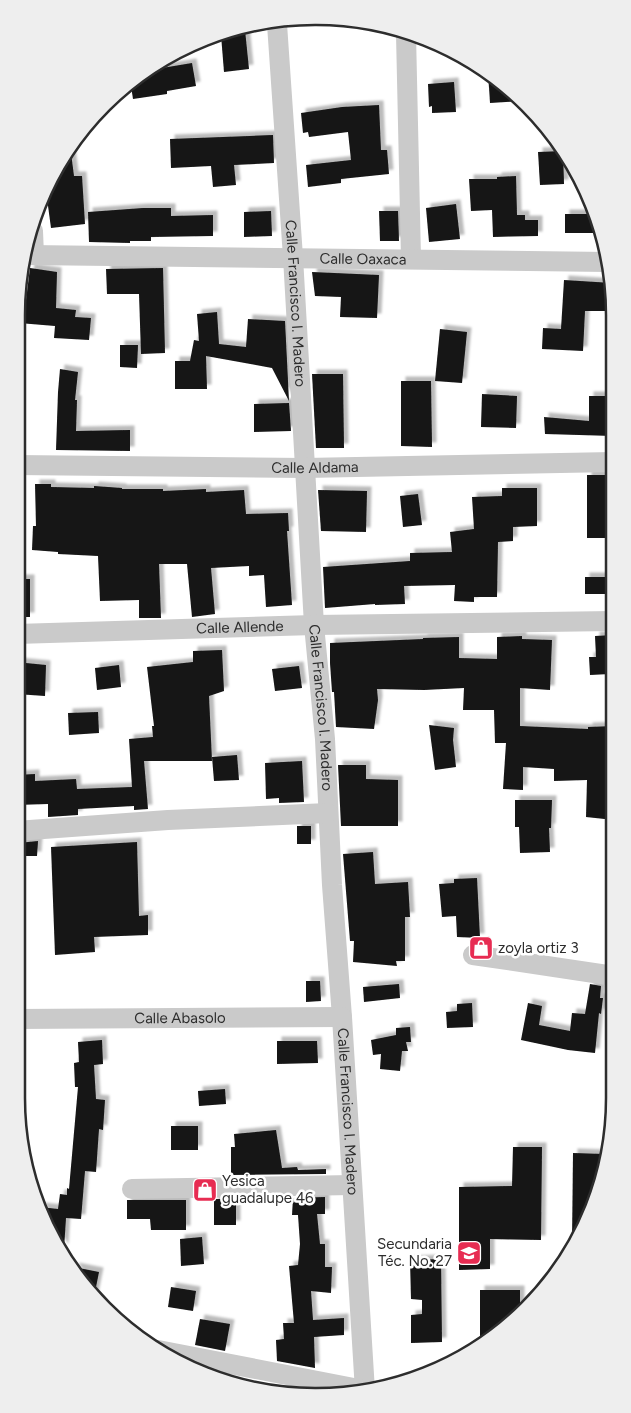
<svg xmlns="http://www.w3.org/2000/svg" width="631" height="1413" font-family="Figtree,sans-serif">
  <defs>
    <filter id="shadow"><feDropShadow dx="4.5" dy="-4.5" stdDeviation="1" flood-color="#0004"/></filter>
  </defs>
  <rect width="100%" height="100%" fill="#fff"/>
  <g fill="#141414" filter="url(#shadow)">
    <polygon points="245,30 249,69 224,72 221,35"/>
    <polygon points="192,63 196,86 167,91 167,94 133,99 131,86 156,69"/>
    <polygon points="488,72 497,78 521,101 490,103"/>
    <polygon points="454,82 456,112 432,113 432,106 429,107 428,84"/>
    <polygon points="379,105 381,150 387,150 389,174 341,179 341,183 308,187 306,165 351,160 348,132 309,137 308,132 303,133 301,113 342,107"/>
    <polygon points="273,135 274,163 234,165 236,185 213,187 211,166 171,168 170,139"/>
    <polygon points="563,151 564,184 540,185 538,152"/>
    <polygon points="71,153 74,176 82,176 85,224 51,228 46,191"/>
    <polygon points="516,176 517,215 525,215 525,220 538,220 538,236 493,237 492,210 471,211 469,179 497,179 497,177"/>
    <polygon points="456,204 460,239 429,242 426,208"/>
    <polygon points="143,208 171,208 171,216 213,215 213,236 151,237 151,241 130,241 130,243 89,242 88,212"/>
    <polygon points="271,211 272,236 244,237 244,212"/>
    <polygon points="379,211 398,211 399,241 380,241"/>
    <polygon points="565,214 595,214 600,233 565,233"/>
    <polygon points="30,268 57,272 56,308 76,310 75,317 91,318 89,340 54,338 55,326 19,323 20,307 25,308"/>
    <polygon points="163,268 165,353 141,354 139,294 107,294 106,269"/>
    <polygon points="312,272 379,275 377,318 340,317 341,297 315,296"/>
    <polygon points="564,280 612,283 612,311 585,311 583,351 542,349 543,328 561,329"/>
    <polygon points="217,312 219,344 246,347 248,319 285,321 289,401 272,368 206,356 207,389 175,389 175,361 190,361 194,340 199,341 197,314"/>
    <polygon points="440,329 467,332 462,383 435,381"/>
    <polygon points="120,345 138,345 137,368 120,367"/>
    <polygon points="60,369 78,372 75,400 77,400 76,431 130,430 130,451 56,450 58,392"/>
    <polygon points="312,374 343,374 344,448 316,448"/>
    <polygon points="401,381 431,381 432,447 401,446"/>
    <polygon points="482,394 517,396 516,428 481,427"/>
    <polygon points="589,396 613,396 613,436 545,434 544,417 589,421"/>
    <polygon points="289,403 291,431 254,432 254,404"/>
    <rect x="587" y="475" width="26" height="63"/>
    <polygon points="35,484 51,484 51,487 94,488 94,486 122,488 122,489 163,489 163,491 206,489 206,492 244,490 246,514 288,513 289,531 287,531 292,605 266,607 264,575 249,576 249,566 211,568 215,614 192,617 187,564 159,564 161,618 139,618 139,600 100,601 98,556 58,554 58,552 32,550 33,526 36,526"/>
    <polygon points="502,488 537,488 537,526 513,527 513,541 498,542 497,597 474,597 474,602 454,601 455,585 404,586 405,604 375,605 375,604 325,608 323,567 410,561 410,553 452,552 450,532 474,529 472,497 502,496"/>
    <polygon points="318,490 367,491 366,532 321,531"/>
    <polygon points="418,494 422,525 403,527 400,496"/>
    <rect x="585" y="577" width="28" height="17"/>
    <rect x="16" y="579" width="14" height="38"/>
    <polygon points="613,635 613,655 610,655 610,674 590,675 589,657 596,657 595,636"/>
    <polygon points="522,636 522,639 552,640 550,690 520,688 520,726 588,729 588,727 614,726 614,820 586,817 587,780 554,781 554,769 523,767 523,790 503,789 506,743 495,743 494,710 463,710 464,688 424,690 377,689 378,700 374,729 336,727 334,692 332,692 330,663 330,643 423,639 423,638 459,637 459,658 497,659 497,637"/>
    <polygon points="222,650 224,691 209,696 212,761 144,761 148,809 134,810 134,806 78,809 78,815 48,817 48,804 16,805 16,775 35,774 35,781 76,779 77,789 132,787 129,739 153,737 152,726 154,726 147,667 193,662 193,651"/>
    <polygon points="16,662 46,665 45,696 16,694"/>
    <polygon points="119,665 121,687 97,690 95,668"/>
    <polygon points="299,666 302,688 275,691 272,669"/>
    <polygon points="98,712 99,733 69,735 68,713"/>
    <polygon points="429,725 454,728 453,740 456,767 435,770"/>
    <polygon points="237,755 239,780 214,781 212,757"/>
    <polygon points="302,761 304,802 279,803 279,798 266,799 265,763"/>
    <polygon points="338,765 366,765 366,779 398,780 398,826 341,826"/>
    <polygon points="515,800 552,800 551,828 549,828 550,852 520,853 519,827 515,827"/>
    <rect x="297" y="826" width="14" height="18"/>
    <polygon points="38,841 37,856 18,856 18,843"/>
    <polygon points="137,842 139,916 148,915 148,935 94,937 95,952 55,955 51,847"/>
    <polygon points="373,852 375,884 408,882 410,917 405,917 405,961 396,961 397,966 353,962 354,941 350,941 343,854"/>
    <polygon points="477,878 480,938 457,937 456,916 442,917 439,884 454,883 454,879"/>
    <polygon points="306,981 320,981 321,1001 306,1002"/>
    <polygon points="399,984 400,998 364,1002 363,987"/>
    <polygon points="590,984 601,986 600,998 603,998 601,1014 599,1013 595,1053 568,1050 521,1040 528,1003 542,1006 539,1025 570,1031 572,1013 585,1014"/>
    <polygon points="472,1003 473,1027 447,1028 446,1012 457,1011 457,1004"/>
    <polygon points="410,1027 411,1042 406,1042 408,1051 402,1051 400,1071 380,1069 381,1054 373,1055 371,1040 396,1035 396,1028"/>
    <polygon points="102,1040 103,1064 94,1065 96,1099 105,1100 103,1130 99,1129 96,1172 85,1171 81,1219 66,1218 64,1249 40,1207 58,1209 60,1194 67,1195 67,1188 69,1189 78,1087 75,1087 74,1063 79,1062 78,1042"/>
    <polygon points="277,1041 317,1041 318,1063 277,1064"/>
    <polygon points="225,1089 226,1104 199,1106 198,1091"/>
    <rect x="171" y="1126" width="27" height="24"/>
    <polygon points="276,1130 282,1168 297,1167 298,1170 326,1169 326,1174 231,1175 231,1147 235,1147 234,1134"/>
    <polygon points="513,1147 542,1147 541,1240 490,1239 490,1269 459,1270 459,1187 512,1186"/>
    <polygon points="573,1153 604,1154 592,1212 572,1243"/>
    <polygon points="325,1197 325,1214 317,1214 320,1244 325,1244 325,1267 332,1267 331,1293 311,1291 313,1320 344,1318 344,1335 314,1337 315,1368 277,1361 276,1340 284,1339 283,1323 294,1323 289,1266 298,1265 300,1244 298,1215 292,1215 293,1198"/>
    <rect x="214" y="1199" width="22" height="26"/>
    <polygon points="127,1200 186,1200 186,1230 151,1230 150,1219 127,1219"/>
    <polygon points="202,1237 204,1264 181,1266 180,1239"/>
    <polygon points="441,1259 442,1342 411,1343 411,1315 422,1314 422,1300 411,1299 410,1260"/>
    <polygon points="74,1267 99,1272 94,1297 90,1295"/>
    <polygon points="171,1287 196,1291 193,1311 168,1307"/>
    <polygon points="480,1290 520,1290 520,1312 480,1345"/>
    <polygon points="200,1319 230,1324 225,1351 195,1345"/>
  </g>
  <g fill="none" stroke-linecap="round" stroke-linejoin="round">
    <g stroke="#cacaca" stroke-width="20">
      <path id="s1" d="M277,24L293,257L314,625L325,739L332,885L342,1017L365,1391"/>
      <polyline points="406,34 411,259"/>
      <polyline points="33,231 34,255"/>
      <path id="s2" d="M28,255L608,262"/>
      <path id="s3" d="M16,465L305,468L613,462"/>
      <path id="s4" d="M16,634L314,625L613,621"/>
      <polyline points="16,831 168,820 328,813"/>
      <polyline points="473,955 614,976"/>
      <path id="s5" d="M16,1019L342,1017"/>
      <polyline points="132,1189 352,1185"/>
      <polyline points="158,1350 364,1390"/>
    </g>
  </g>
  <defs>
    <symbol id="shop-square" viewBox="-11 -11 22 22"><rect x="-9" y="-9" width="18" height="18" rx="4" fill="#e72c52" stroke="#fff"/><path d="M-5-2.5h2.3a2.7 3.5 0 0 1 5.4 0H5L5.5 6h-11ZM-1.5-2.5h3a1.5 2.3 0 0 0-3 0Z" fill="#fff"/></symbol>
    <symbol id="school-square" viewBox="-11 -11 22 22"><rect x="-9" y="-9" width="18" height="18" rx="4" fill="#e72c52" stroke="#fff"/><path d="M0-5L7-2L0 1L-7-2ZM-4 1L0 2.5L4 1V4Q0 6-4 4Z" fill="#fff"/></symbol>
  </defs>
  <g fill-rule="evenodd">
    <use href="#shop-square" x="467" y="934" width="28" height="28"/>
    <use href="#shop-square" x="191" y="1176" width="28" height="28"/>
    <use href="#school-square" x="455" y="1239" width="28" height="28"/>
  </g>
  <g text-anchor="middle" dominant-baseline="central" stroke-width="5" stroke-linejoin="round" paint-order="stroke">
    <g font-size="15" fill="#2d2d2d" stroke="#fff">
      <text stroke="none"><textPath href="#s2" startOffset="335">Calle Oaxaca</textPath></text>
      <text stroke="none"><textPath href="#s1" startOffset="280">Calle Francisco I. Madero</textPath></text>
      <text stroke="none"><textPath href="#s3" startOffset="299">Calle Aldama</textPath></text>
      <text stroke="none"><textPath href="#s4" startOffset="224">Calle Allende</textPath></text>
      <text stroke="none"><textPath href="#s1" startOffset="685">Calle Francisco I. Madero</textPath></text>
      <text stroke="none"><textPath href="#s5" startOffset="164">Calle Abasolo</textPath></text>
      <text stroke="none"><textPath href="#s1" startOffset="1090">Calle Francisco I. Madero</textPath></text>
    </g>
    <g font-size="15" fill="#2d2d2d" stroke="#fff" text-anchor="start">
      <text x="498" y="948">zoyla ortiz 3</text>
      <text x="222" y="1181">Yesica<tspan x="222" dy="17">guadalupe 46</tspan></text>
      <text x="452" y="1244" text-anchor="end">Secundaria<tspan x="452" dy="17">Téc. No. 27</tspan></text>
    </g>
  </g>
  <path d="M0 0H631V1413H0ZM315 25H316A290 290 0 0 1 606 315V1098A290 290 0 0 1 316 1388H315A290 290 0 0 1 25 1098V315A290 290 0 0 1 315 25Z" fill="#eee" fill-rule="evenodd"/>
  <path fill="none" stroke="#2d2d2d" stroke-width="2.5" d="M315 25H316A290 290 0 0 1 606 315V1098A290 290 0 0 1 316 1388H315A290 290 0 0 1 25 1098V315A290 290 0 0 1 315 25Z"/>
</svg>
